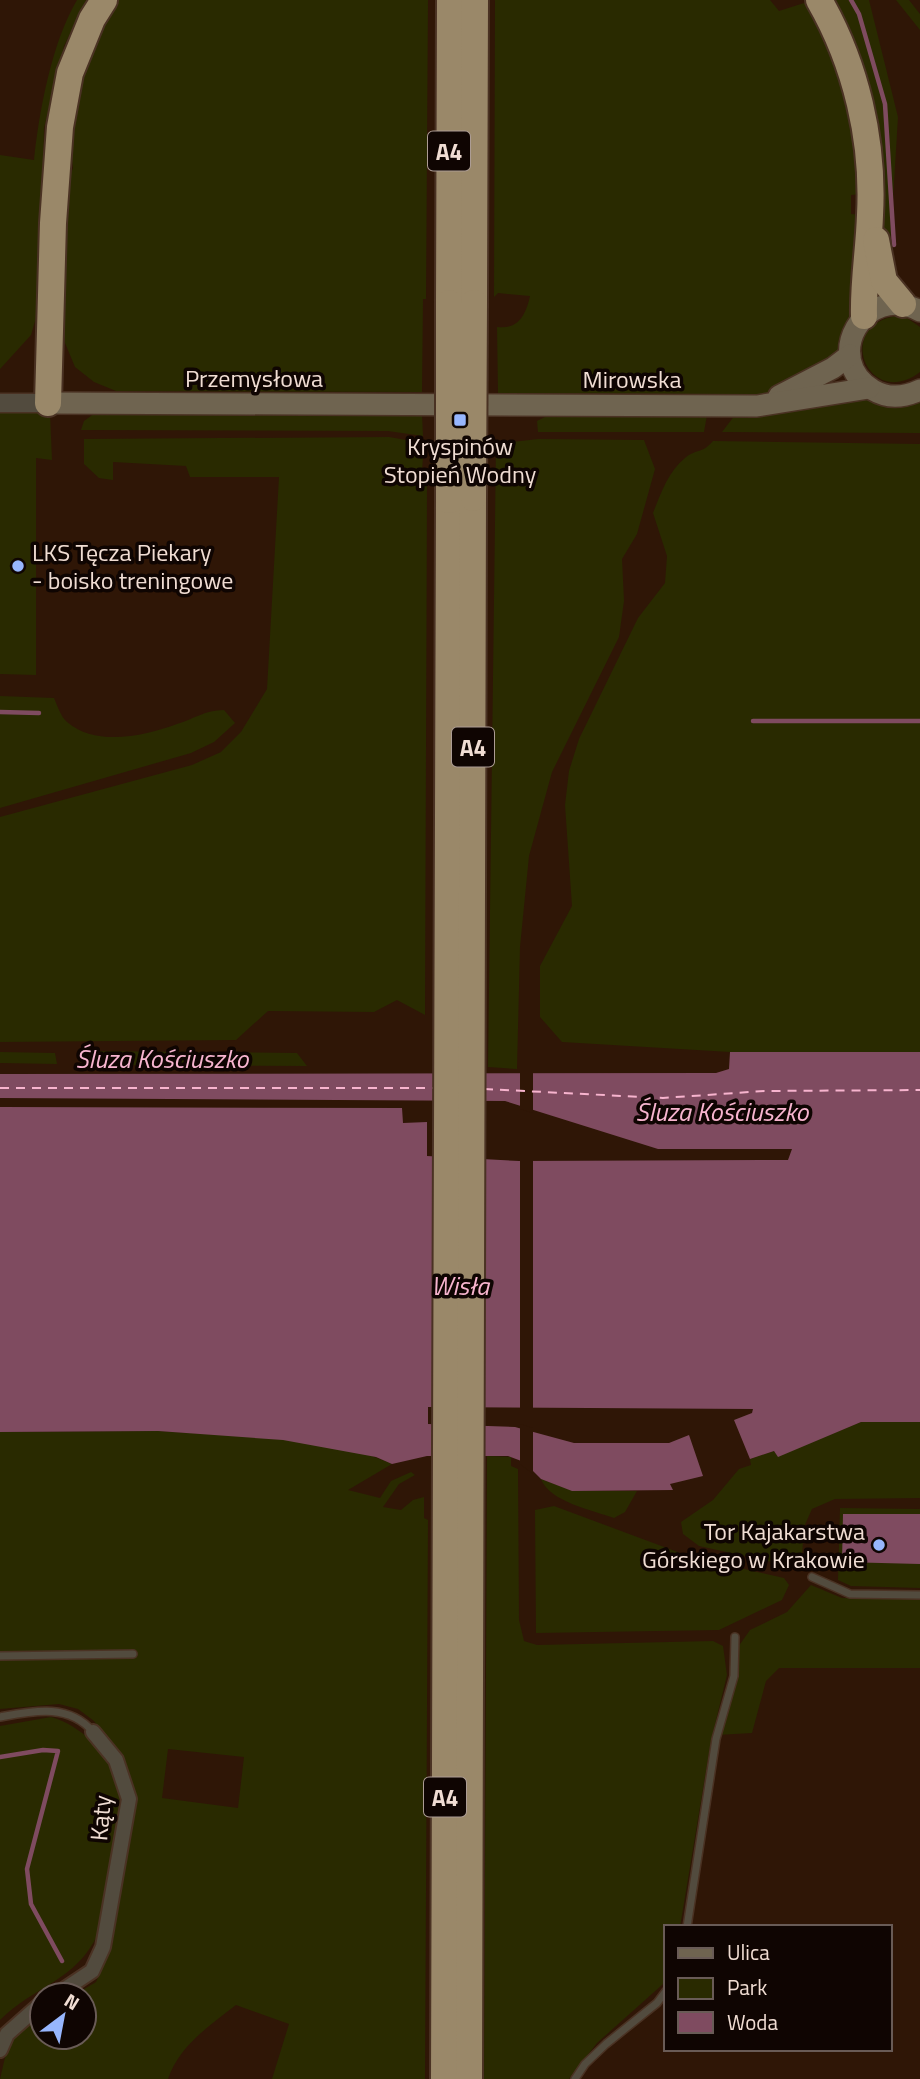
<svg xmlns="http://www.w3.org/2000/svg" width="920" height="2079" font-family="'Titillium Web',sans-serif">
  <rect width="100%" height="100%" fill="#2f1606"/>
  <g fill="#292a00" fill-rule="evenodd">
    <path d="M77,0H86L64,46L44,128L40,304L31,335L0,369V155L34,160C39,111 52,42 77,0Z"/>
    <polygon points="115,0 428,0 426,299 423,299 422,392 116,391 94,382 75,367 65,343 60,301 64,191 73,168 68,130 86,58"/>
    <path d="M495,0H770L779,11L804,3C851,56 852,127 862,194L851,195V214L863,215L856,308L843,332L838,352L830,364L770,393L741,398L739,395L719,394L498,393L497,327C519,330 526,314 530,296L498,293L494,297Z"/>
    <polygon points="831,0 869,0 898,117 889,265"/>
    <polygon points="896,0 909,0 920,14 920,30"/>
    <path d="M896,316L907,318L920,327V372C869,411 833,326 896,316Z"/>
    <polygon points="852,393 920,400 920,433 722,432 735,415"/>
    <polygon points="0,413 50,413 52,460 36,458 36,675 0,674"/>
    <polygon points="95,413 422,415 423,436 388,431 81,430 84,421"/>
    <polygon points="549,415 707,415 704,432 538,432 537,421"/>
    <polygon points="389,437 424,443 421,485 427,485 425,1015 397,1000 374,1012 268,1011 236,1040 0,1042 0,817 192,765 221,752 241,732 267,689 279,477 190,477 186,466 113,462 113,480 99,478 84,464 84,439"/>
    <polygon points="538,439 644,440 655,469 637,534 622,559 624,601 619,637 552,772 529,856 520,947 517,1069 488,1067 496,444"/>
    <path d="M713,441L920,444V1052H730L562,1042L540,1017V966L572,906L565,805L569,771L579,739L638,618L665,583L667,556L653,513C661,493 668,472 685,458C695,449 702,454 713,441Z"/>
    <path d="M0,696L54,698C57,705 61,717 67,722C96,747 145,736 177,724C194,719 205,710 224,710L235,723L214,742L191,753L0,808Z"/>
    <polygon points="81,1051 297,1053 307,1066 80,1065"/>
    <polygon points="0,1052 55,1053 57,1064 0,1063"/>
    <polygon points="861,1422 920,1422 920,1498 835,1499 812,1509 804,1527 802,1556 786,1565 699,1546 683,1534 681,1522 713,1500 739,1469 751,1465 750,1459 774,1451 778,1456"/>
    <path d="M158,1431C226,1436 332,1436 392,1464L348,1490L380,1498L391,1481L411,1472L415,1475L399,1484L383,1507L401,1510L413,1500L424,1497V1518L428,1520L425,2079H272L289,2024L236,2005C209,2026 179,2046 168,2079H0L10,2036L42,2010V2037H84V1995H74L96,1982L112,1946L136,1794L122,1759L94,1721L78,1709L59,1704L0,1709V1432ZM168,1749L244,1757L238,1808L162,1798Z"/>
    <polygon points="487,1456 511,1457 511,1466 518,1469 519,1620 524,1641 537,1645 713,1641 723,1646 727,1675 711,1741 680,1927 666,1927 666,1976 663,1984 597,2043 569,2079 484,2079"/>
    <path d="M541,1479L573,1491H637L625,1512L614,1518C592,1510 550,1502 541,1479Z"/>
    <polygon points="554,1506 691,1557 784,1578 789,1585 782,1600 719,1630 536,1633 535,1510"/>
    <polygon points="840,1508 920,1509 920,1588 851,1586 838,1580"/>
    <polygon points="811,1585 842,1598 920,1599 920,1668 779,1668 766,1681 752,1733 717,1735 736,1675 738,1647 750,1630 787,1612"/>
    <path d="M51,1717C89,1728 117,1764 120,1802L98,1934C76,1981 34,1986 0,2020V1726Z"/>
  </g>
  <g fill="#7f4b60">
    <polygon points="730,1052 920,1052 920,1422 861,1422 778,1457 774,1451 750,1459 734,1420 752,1413 753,1409 428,1407 428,1424 515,1427 574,1443 669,1443 689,1435 703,1476 670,1484 673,1490 572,1491 541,1479 524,1462 508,1456 427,1456 392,1464 376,1457 283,1440 158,1431 0,1432 0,1107 402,1108 403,1123 427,1122 427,1156 519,1161 788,1160 792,1149 658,1149 505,1101 0,1098 0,1074 716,1073 729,1069"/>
    <polygon points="843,1514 920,1514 920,1564 842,1562"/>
  </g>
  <g fill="#2f1606">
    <polygon points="520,1071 533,1071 533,1113 520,1109"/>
    <rect x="520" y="1157" width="13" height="252"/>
    <polygon points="520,1424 533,1428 533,1474 520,1464"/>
  </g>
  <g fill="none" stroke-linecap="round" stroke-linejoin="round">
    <g stroke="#7f4b60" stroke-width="4.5">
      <polyline points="851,0 859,14 885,104 894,245"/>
      <polyline points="0,712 39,713"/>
      <polyline points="753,721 920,721"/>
      <polyline points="0,1757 43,1750 58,1751 27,1869 31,1904 62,1961"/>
    </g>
    <g stroke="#f7b4ce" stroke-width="2" stroke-dasharray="9 7" stroke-linecap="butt">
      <polyline points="0,1088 436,1088"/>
      <polyline points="484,1089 663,1098 764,1091 920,1090"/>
    </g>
    <defs>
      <g id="service">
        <polyline points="812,1577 850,1594 920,1595"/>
        <polyline points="0,1656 133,1654"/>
        <path d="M0,1717C33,1711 69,1703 93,1732"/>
        <polyline points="687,1927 716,1739 734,1676 735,1637"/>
        <polyline points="575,2079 585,2064 606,2044 657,2003 666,1991"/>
      </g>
      <g id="minor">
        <polyline points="56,1995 92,1971 103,1947 129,1799 116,1760 93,1732"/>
        <polyline points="0,2050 7,2034 42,2003"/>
      </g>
      <polyline id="tertiary" points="0,403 48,403"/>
      <g id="secondary">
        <path d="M920,311C864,281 821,360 873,390C888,399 905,397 920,390"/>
        <polyline points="779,396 833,368 850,355"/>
        <polyline points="48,403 757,406 869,388"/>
      </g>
      <g id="motorway">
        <path d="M819,0C856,64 874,141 870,215C869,249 863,282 864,316"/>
        <polyline points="876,240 884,281 903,304"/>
        <polyline points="449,303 450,0"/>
        <polyline points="474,303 475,0"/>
        <polyline points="48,403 53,223 60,127 70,73 92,19 104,0"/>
        <polyline points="444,2079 449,500"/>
        <polyline points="469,2079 473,498"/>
      </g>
    </defs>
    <use href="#service" stroke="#4a3223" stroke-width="10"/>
    <use href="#minor" stroke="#4a3223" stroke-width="18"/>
    <use href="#tertiary" stroke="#4a3223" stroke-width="21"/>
    <use href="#secondary" stroke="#4a3223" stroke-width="24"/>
    <use href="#motorway" stroke="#4a3223" stroke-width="30"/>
    <use href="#service" stroke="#524b3e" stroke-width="7"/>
    <use href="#minor" stroke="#524b3e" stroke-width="14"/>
    <use href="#tertiary" stroke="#524b3e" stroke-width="18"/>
    <use href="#secondary" stroke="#6f6450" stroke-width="21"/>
    <use href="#motorway" stroke="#9a8869" stroke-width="26"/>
    <defs>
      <g id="motorway-bridge">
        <polyline points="473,498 474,303"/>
        <polyline points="449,500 449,303"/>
      </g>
    </defs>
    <use href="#motorway-bridge" stroke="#4a3223" stroke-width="30" stroke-linecap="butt"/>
    <use href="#motorway-bridge" stroke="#9a8869" stroke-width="26"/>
  </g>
  <g fill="#97b6fd" stroke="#0f0502" stroke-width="2.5">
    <rect x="453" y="413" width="14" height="14" rx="3.5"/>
    <circle cx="18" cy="566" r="7"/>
    <circle cx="879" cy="1545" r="7"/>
  </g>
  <g text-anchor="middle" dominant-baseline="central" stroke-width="7" stroke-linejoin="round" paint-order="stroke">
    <g fill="#0f0502" stroke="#ac9c94" stroke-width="2">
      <rect x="428" y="131.5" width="42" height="39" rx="5"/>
      <rect x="452" y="727.5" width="42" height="39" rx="5"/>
      <rect x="424" y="1777.5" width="42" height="39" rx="5"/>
    </g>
    <g font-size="23" font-weight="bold" fill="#f0ddd3">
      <text x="449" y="151">A4</text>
      <text x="473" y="747">A4</text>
      <text x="445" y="1797">A4</text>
    </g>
    <g font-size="24" fill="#f0ddd3" stroke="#0f0502">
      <text x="254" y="378">Przemysłowa</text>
      <text x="632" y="379">Mirowska</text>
      <text transform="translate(100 1818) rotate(-85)">Kąty</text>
    </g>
    <g font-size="24" fill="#f0ddd3" stroke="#0f0502">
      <text x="460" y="446">Kryspinów<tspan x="460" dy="28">Stopień Wodny</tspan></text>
      <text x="32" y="552" text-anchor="start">LKS Tęcza Piekary<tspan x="32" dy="28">- boisko treningowe</tspan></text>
      <text x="865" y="1531" text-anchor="end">Tor Kajakarstwa<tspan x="865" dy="28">Górskiego w Krakowie</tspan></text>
    </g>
    <g font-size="26" font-style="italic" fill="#f7b4ce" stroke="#0f0502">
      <text x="162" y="1058">Śluza Kościuszko</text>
      <text x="722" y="1111">Śluza Kościuszko</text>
      <text x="460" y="1285">Wisła</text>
    </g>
  </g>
  <rect x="664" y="1925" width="228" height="126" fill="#0f0502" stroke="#695b56" stroke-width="2"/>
  <rect x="678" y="1948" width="35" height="10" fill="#6f6450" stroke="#695b56" stroke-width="2"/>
  <text x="727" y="1960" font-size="21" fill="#f0ddd3">Ulica</text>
  <rect x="678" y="1978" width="35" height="21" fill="#292a00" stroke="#695b56" stroke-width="2"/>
  <text x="727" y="1995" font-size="21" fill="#f0ddd3">Park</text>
  <rect x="678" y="2012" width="35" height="21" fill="#7f4b60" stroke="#695b56" stroke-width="2"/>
  <text x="727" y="2030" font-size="21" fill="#f0ddd3">Woda</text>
  <g transform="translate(63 2016) rotate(32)"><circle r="33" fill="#0f0502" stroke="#695b56" stroke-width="2"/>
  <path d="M0-5L12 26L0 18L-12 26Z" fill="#97b6fd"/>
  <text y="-10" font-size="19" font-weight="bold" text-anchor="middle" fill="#f0ddd3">N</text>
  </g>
</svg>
